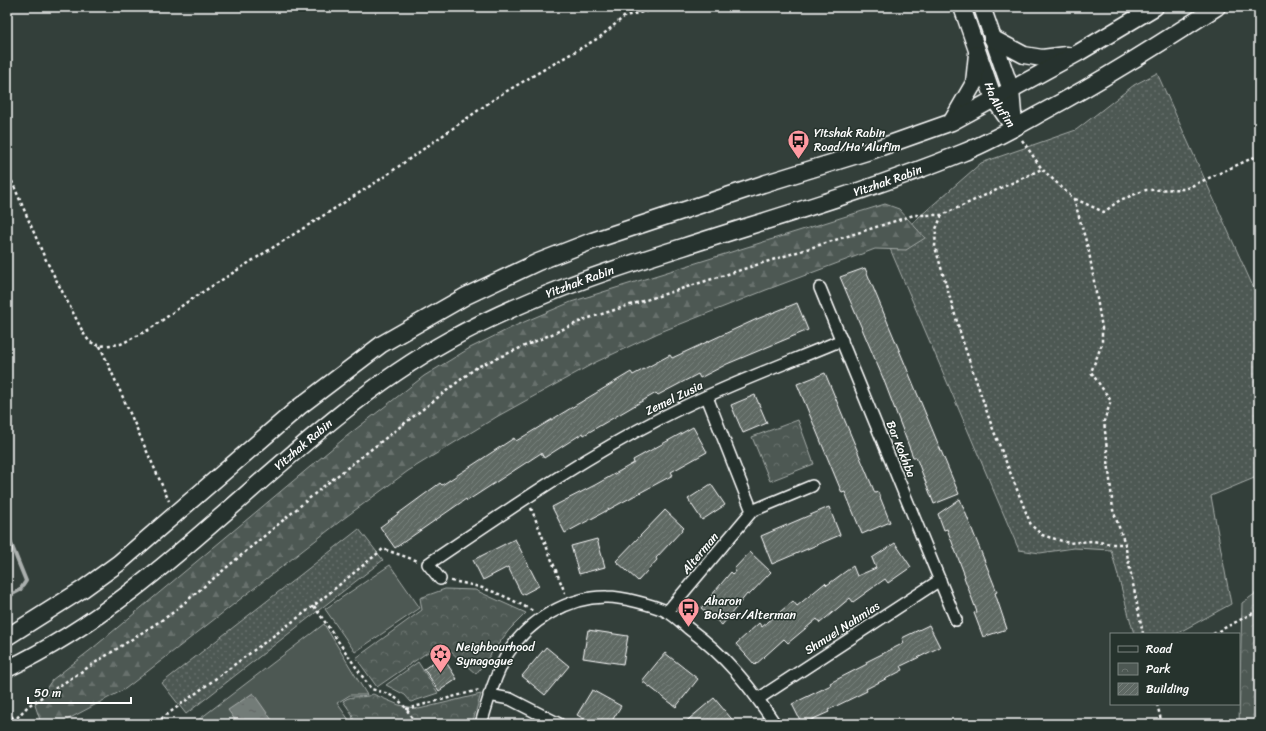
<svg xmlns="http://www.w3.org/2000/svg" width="1266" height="731" font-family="Sriracha,sans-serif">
  <defs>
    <pattern id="grass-dots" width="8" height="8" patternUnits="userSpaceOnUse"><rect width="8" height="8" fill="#4d5853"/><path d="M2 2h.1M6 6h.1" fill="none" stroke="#68716d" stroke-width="1.8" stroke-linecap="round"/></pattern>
    <pattern id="forest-firs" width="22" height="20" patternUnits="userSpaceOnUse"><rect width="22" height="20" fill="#4d5853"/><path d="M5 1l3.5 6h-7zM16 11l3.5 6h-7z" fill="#68716d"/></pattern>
    <pattern id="park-crowns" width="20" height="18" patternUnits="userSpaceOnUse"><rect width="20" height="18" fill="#4d5853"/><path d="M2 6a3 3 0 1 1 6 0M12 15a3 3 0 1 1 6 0" fill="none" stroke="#68716d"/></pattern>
    <pattern id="water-ripples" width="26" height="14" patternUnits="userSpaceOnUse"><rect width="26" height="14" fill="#737b78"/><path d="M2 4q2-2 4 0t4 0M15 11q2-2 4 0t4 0" fill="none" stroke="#606462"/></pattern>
    <pattern id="building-hatch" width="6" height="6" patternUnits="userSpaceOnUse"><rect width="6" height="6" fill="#5f6964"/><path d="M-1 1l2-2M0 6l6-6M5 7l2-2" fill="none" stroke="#77807b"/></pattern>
  </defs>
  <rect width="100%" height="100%" fill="#333f3a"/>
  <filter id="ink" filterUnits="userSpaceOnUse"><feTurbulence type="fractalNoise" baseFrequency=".025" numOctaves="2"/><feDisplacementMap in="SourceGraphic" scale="8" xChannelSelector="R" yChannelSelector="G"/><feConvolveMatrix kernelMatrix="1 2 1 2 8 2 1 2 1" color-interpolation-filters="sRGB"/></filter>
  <g filter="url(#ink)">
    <g fill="url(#grass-dots)" stroke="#a6aca9">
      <polygon points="1157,73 1259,300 1259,476 1211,496 1231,604 1176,634 1134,634 1111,550 1074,548 1040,553 1019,550 888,244 981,163 1076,130 1134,85"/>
      <polygon points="359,529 383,560 186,714 162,683"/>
    </g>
    <polygon fill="url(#forest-firs)" stroke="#a6aca9" points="885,204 899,209 925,238 906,250 875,249 766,290 658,333 596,362 498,416 408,471 343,519 125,689 59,724 46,724 40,720 35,705 52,680 93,648 347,436 424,376 470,348 517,325 571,302"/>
    <g fill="url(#park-crowns)" stroke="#a6aca9">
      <polygon points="798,420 814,464 770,481 752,437"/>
      <polygon points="445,589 475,590 526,613 509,630 476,674 441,643 377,687 356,658 422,610 420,598"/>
      <polygon points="1259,591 1259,724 1239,724 1242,603"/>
      <polygon points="418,662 438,693 411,702 405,695 386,685"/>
      <path d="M373,694L399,705L419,709L481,694L472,724H354L352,714L343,701C354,693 362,700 373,694Z"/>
    </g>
    <g fill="#4d5853" stroke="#a6aca9">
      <polygon points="390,565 420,608 355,652 325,609"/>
      <polygon points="324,624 367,695 350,695 337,703 349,720 350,724 193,724"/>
    </g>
    <polygon fill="url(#water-ripples)" stroke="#abb0ae" points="253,693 274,723 287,720 294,724 238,724 228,710"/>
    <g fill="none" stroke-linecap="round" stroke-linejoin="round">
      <polyline stroke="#abb0ae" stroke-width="4" points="7,534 26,581 20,590 7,597"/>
    </g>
    <g fill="url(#building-hatch)" stroke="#fff">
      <polygon points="865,268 959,494 934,504 916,457 913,457 883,378 840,277"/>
      <polygon points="797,303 808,330 727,364 700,378 698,374 658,395 656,393 584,435 583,433 544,458 541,453 467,501 466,499 395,548 380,527 440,483 442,485 514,438 516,441 631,372 633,375 670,355 672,358 757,319"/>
      <polygon points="825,373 875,493 878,492 890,522 862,534 845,492 842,493 797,384"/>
      <polygon points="755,395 767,423 743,433 731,405"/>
      <polygon points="693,427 707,452 671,472 673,475 565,533 552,507 595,485 634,463 633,460"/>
      <polygon points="711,484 725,505 702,520 688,499"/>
      <polygon points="960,499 997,592 995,593 1007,629 983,637 974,613 977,612 964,577 965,576 947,529 944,530 938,514"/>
      <polygon points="829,507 840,535 772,564 761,536"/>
      <polygon points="665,510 684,528 656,558 657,560 638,581 616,561"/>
      <polygon points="515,539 539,586 522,595 508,567 483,580 473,560"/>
      <polygon points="597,539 605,567 579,574 571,546"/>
      <polygon points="895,543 911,567 888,583 885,579 853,602 850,598 820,623 817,619 788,643 784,639 755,665 736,644 759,623 762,627 793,601 797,606 825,583 827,585 853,566 857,576 876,568 872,558"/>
      <polygon points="750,552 771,572 749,595 747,594 722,625 701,608 731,572 733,574 736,572 734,569"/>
      <polygon points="929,625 940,647 901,666 903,670 866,689 867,691 828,710 829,712 802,724 792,704 831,685 830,683 867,664 866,662 904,643 902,638"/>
      <polygon points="588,630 628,636 623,664 583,658"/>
      <polygon points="546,647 569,666 545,695 522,676"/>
      <polygon points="665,653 698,679 676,707 642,681"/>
      <polygon points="442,656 457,679 439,691 424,669"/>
      <polygon points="592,690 621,706 610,724 593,724 577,715"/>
      <polygon points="714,698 736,724 683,724"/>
    </g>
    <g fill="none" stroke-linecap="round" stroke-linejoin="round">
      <defs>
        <g id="street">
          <polyline points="820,288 956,620"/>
          <polyline points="752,511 812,486"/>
          <path d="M440,579L428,564C504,513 579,460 661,418C720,388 782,365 842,340"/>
          <polyline points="667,612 752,511 707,397"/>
          <polyline points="489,695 510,699 559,724"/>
          <polyline points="758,699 940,580"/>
          <path d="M481,724C488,700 495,675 508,653C528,621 569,596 607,597C623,597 652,605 666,611C674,615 681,622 688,628C726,656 749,685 775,724"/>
        </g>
        <g id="secondary">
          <path id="s1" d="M962,7L994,99L1014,128"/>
          <polyline points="982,7 1011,90 1014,126"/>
          <polyline points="992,38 1024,55 1042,58 1067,55"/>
          <polyline points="952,121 974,83 977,54"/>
          <polyline points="7,637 83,589 119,563 299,407 382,344 466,296 538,262 592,241 763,184 870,151 952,122 1078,53 1155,7"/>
          <path id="s2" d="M7,669C174,590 288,429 449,340C523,299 603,272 683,247C776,217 871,190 962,153C990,142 1016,127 1043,112C1103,80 1159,44 1217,7"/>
        </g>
      </defs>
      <use href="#street" stroke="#fff" stroke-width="14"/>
      <use href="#secondary" stroke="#fff" stroke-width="19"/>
      <g stroke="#fff" stroke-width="2.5" stroke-dasharray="3 3" stroke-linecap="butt">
        <polyline points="1022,140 1042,169 1074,199 1089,252 1102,328 1102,344 1091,372 1111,401 1104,421 1113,510 1125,544"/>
        <polyline points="7,170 44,256 85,336 90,342 100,346 121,344 150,329 190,300 378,181 500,95 600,37 625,16 665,7"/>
        <polyline points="1075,199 1104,212 1120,200 1146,190 1185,189 1259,155"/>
        <polyline points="942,215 936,229 935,247 963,342 991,424 1031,525 1042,535 1069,543 1092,541 1112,544 1125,544 1143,634"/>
        <polyline points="100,346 169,501"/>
        <polyline points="531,508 565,593"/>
        <path d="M451,581C484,586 504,595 533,611"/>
        <path d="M314,606L371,689C399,696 401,700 416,724"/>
        <polyline points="1213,634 1259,610"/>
        <polyline points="1157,704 1162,724"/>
        <polyline points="7,705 14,721"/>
        <polyline points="406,709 479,690"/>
        <polyline points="7,724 14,721 28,706 171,614 324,486 477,367 586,319 914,215 942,215 1042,169"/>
        <polyline points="164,724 161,719 311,608 383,549 418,561"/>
      </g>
      <use href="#street" stroke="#26332d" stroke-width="11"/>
      <use href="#secondary" stroke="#26332d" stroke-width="16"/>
    </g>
  </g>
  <defs>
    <symbol id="bus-pin" viewBox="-11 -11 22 30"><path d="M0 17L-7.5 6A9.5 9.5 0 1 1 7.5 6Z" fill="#ff9aa2" stroke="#26332d"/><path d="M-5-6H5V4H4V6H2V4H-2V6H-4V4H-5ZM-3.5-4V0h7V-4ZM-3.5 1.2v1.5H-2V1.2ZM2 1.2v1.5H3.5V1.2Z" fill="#111"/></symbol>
    <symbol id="synagogue-pin" viewBox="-11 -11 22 30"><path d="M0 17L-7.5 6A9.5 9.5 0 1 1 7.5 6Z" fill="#ff9aa2" stroke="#26332d"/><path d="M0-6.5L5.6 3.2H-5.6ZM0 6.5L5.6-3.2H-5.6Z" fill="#111"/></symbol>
  </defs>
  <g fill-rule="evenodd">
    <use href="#bus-pin" x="786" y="128" width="25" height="34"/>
    <use href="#bus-pin" x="676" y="596" width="25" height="34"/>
    <use href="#synagogue-pin" x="428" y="642" width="25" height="34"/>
  </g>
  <g text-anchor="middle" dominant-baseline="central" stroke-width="3" stroke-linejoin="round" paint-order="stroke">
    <g font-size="12" fill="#fff" stroke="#26332d">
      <text stroke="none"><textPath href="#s1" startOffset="105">HaAlufim</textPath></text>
      <text stroke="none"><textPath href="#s2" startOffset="1020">Yitzhak Rabin</textPath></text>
      <text stroke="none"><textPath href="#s2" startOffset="696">Yitzhak Rabin</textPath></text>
      <text transform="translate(674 398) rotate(-26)">Zemel Zusia</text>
      <text stroke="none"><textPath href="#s2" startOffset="373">Yitzhak Rabin</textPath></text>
      <text transform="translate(901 449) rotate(68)">Bar Kokhba</text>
      <text transform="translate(700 553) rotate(-50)">Alterman</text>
      <text transform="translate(842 628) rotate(-33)">Shmuel Nahmias</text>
    </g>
    <g font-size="12" fill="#fff" stroke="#26332d" text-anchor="start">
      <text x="814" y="133">Yitshak Rabin<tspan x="814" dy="14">Road/Ha'Alufim</tspan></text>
      <text x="704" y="601">Aharon<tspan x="704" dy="14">Bokser/Alterman</tspan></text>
      <text x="456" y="647">Neighbourhood<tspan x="456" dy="14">Synagogue</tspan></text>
    </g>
  </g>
  <rect width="1266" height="731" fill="none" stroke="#26332d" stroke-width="24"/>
  <rect x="12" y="12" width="1242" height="707" fill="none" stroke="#fff" stroke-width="1.5" filter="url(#ink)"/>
  <rect x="1110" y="633" width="130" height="72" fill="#26332d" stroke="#7d8581"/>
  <rect x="1118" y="646" width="20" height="6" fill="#26332d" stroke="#7d8581"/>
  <text x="1146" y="653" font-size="12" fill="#ffffff">Road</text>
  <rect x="1118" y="663" width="20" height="12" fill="url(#park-crowns)" stroke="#7d8581"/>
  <text x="1146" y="673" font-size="12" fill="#ffffff">Park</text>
  <rect x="1118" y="683" width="20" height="12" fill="url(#building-hatch)" stroke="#7d8581"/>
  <text x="1146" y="693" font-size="12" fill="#ffffff">Building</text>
  <path d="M28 697v6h103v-6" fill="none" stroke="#ffffff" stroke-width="2"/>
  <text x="34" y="697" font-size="12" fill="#ffffff" stroke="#26332d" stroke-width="3" paint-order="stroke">50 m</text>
</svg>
